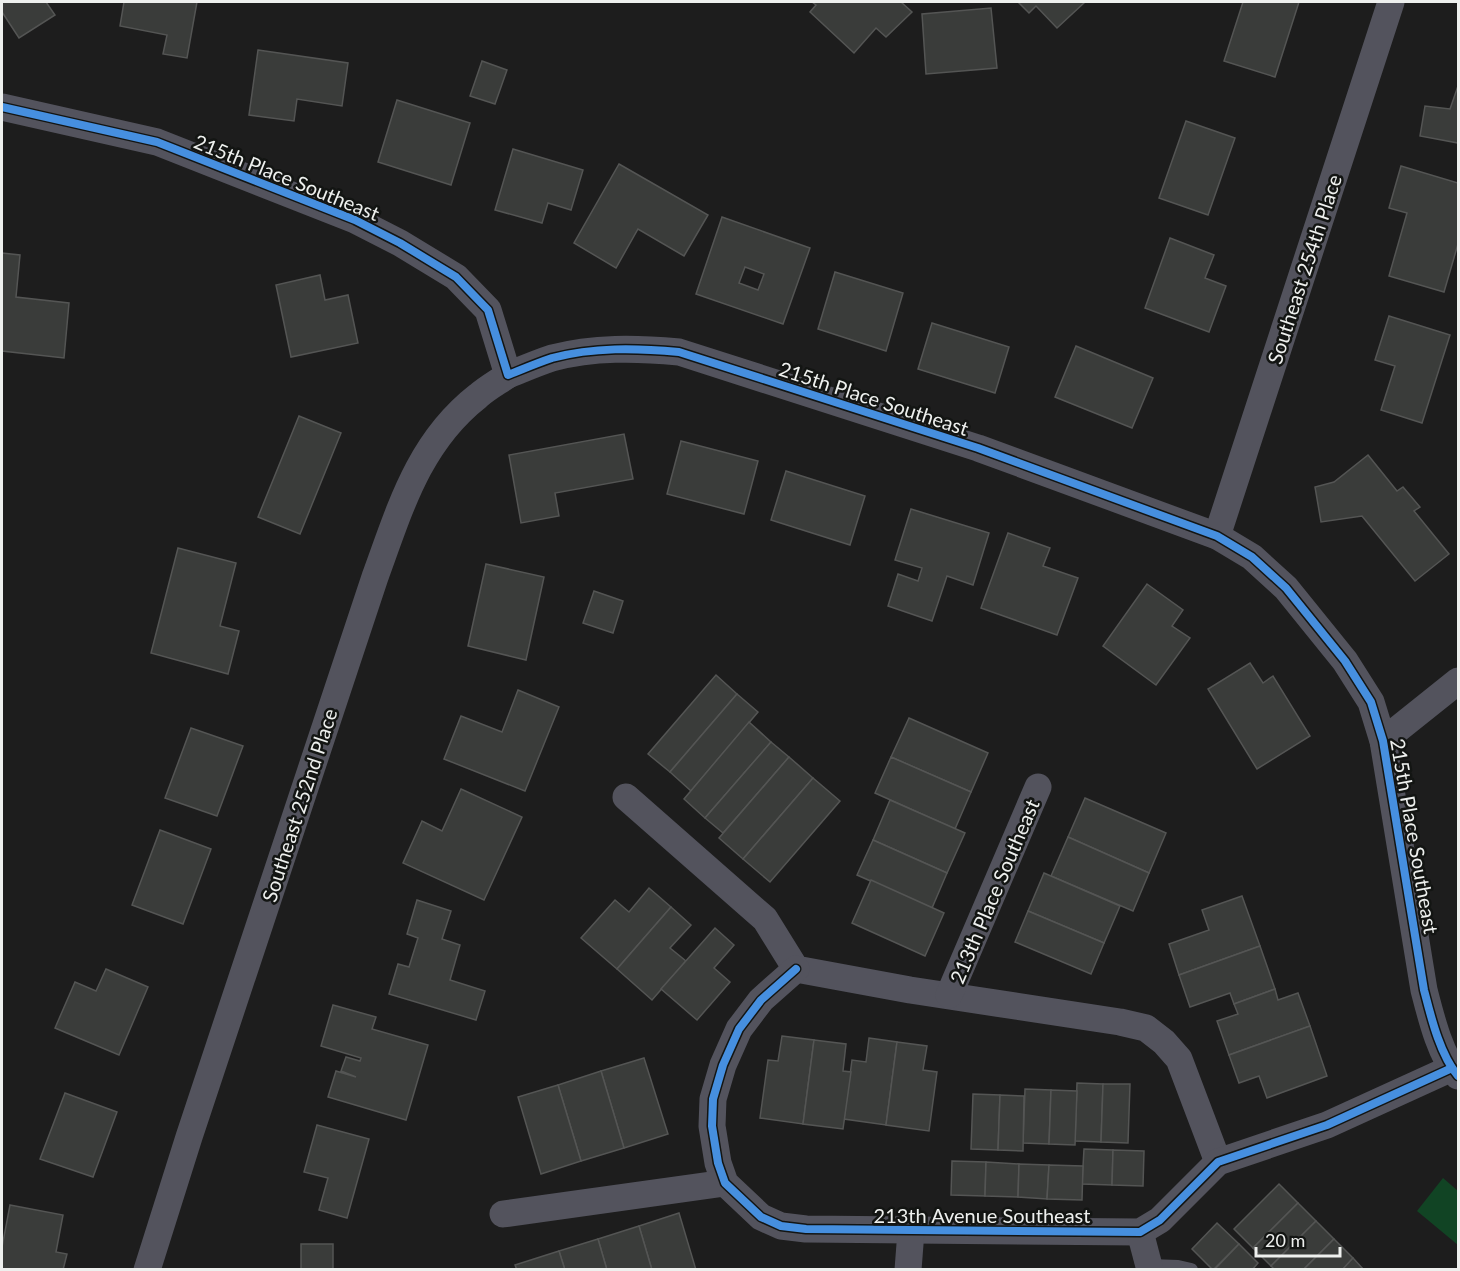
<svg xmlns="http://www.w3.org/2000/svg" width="1460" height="1271" font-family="Lato,sans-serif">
  <rect width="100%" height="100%" fill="#1d1d1d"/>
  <polygon fill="#114424" points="1443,1178 1458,1191 1458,1245 1417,1211"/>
  <g fill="#3a3c3a" stroke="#545554" stroke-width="1.5" fill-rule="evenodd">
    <polygon points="2,2 46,2 55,15 19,38 2,12"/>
    <polygon points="124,2 197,2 187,58 163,54 167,35 120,26"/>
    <polygon points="812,2 901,2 912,12 886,37 876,28 854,53 810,12 816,5"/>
    <polygon points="1018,2 1085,2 1057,28 1036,6 1029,13"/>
    <polygon points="1243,2 1299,2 1275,77 1224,61"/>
    <polygon points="991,8 997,68 926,74 922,14"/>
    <polygon points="258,50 348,63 342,106 297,99 294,121 249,115"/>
    <polygon points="482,61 507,70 495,104 470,96"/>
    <polygon points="1458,86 1458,143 1420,136 1425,106 1450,109"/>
    <polygon points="397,100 470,123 451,185 378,162"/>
    <polygon points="1186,121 1235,138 1208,215 1159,198"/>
    <polygon points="513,149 583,170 571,210 548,203 542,223 495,210"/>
    <polygon points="619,164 708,215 684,256 638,229 616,268 574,243"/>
    <polygon points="1401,166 1458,183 1458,244 1444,292 1389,276 1407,213 1389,208"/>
    <path d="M722,217L810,248L783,324L696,294ZM745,267L764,274L758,290L739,283Z"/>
    <polygon points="1170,238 1214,255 1205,278 1226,286 1209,332 1145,308"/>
    <polygon points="2,253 20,255 16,297 69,303 64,358 2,351"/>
    <polygon points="835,272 903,293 886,351 818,329"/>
    <polygon points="320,275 325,300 348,295 358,343 291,357 276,285"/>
    <polygon points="1389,316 1450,335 1422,423 1381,410 1395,366 1375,360"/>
    <polygon points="932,323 1009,347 995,393 918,369"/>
    <polygon points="1076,346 1153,378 1132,428 1055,397"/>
    <polygon points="299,416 341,433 300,534 258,517"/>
    <polygon points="624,434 633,479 555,493 559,516 521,523 509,455"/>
    <polygon points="681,441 758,461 744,514 667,494"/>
    <polygon points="1368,455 1397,491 1403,487 1420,507 1414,511 1449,554 1415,581 1362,516 1321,522 1315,487 1334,482"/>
    <polygon points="786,471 865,496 850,545 771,520"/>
    <polygon points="911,509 989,533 973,585 947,576 932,621 888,606 898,574 918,581 922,568 895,560"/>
    <polygon points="1008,533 1050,548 1043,566 1078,578 1057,635 981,608"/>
    <polygon points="178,548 236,563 220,626 239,631 228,674 151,653"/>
    <polygon points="486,564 544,577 526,660 468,646"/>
    <polygon points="1147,584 1183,610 1172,626 1190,638 1156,685 1103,646"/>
    <polygon points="594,591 623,601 613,633 583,623"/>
    <polygon points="1250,663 1263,683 1273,676 1310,736 1257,769 1208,689"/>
    <polygon points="716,675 737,694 670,772 648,754"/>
    <polygon points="518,690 559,707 525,791 444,759 461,716 502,732"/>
    <polygon points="737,694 758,712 691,791 670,772"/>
    <polygon points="909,718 988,753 971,792 891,757"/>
    <polygon points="749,722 771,742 705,818 684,799"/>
    <polygon points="191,728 243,746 217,816 165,798"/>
    <polygon points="771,742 789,757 723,833 705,818"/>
    <polygon points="789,757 813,778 743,859 719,838"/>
    <polygon points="891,757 971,792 955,829 875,793"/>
    <polygon points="813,778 840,801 770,882 743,859"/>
    <polygon points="461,789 522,817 484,900 403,863 422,821 442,831"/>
    <polygon points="1085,798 1166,833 1149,873 1068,837"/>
    <polygon points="890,800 965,833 947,873 873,840"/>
    <polygon points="160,830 211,849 183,924 132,905"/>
    <polygon points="1068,837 1149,873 1133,911 1051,876"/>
    <polygon points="873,840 947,873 932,908 857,875"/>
    <polygon points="1044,873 1120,906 1104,943 1028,911"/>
    <polygon points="871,880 944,913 925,956 852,923"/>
    <polygon points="649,888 671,907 617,969 581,938 615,900 629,912"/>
    <polygon points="1242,896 1260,946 1179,975 1169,944 1209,930 1202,910"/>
    <polygon points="417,900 451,911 442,939 460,945 450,980 485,991 476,1020 389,994 398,964 409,967 418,938 407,934"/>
    <polygon points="671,907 691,925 670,948 686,961 652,1000 617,969"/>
    <polygon points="1028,911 1104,943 1091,974 1015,942"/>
    <polygon points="715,928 734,945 714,968 730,982 697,1020 661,989"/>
    <polygon points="1260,946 1275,989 1234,1004 1230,993 1190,1007 1179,975"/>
    <polygon points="106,969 148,987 119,1055 55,1028 75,982 96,991"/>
    <polygon points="1275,989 1278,1000 1298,993 1310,1026 1229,1055 1217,1021 1238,1014 1234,1004"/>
    <polygon points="333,1005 376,1017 372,1029 428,1045 406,1120 328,1097 336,1071 356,1077 341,1071 346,1057 360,1061 361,1058 321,1046"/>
    <polygon points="1310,1026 1327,1076 1267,1098 1259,1076 1239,1083 1229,1055"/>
    <polygon points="782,1036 814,1040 803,1124 760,1118 768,1060 778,1061"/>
    <polygon points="869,1038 897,1042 886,1125 844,1119 852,1060 866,1062"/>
    <polygon points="814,1040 846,1044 843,1071 851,1072 843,1129 803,1124"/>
    <polygon points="897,1042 927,1046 923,1070 937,1072 929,1131 886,1125"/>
    <polygon points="644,1058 668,1134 624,1148 601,1071"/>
    <polygon points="601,1071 624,1148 581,1161 558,1085"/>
    <polygon points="1077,1083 1103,1084 1101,1142 1075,1141"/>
    <polygon points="1103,1084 1130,1084 1128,1143 1101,1142"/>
    <polygon points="558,1085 581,1161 541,1174 518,1097"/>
    <polygon points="1025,1089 1051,1090 1049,1144 1023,1143"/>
    <polygon points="1051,1090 1077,1091 1075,1145 1049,1144"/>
    <polygon points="65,1093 117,1112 93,1177 40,1159"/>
    <polygon points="973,1094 1000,1095 998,1150 971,1149"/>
    <polygon points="1000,1095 1024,1096 1023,1151 998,1150"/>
    <polygon points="317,1125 369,1139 347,1218 319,1210 328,1178 304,1172"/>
    <polygon points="1084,1149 1113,1150 1112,1185 1082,1184"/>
    <polygon points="1113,1150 1144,1151 1143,1186 1112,1185"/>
    <polygon points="952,1161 986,1162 985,1196 951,1195"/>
    <polygon points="986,1162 1019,1164 1018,1197 985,1196"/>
    <polygon points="1019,1164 1049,1165 1047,1199 1018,1197"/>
    <polygon points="1049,1165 1083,1166 1082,1200 1047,1199"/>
    <polygon points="1279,1184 1298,1203 1253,1248 1234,1229"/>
    <polygon points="1298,1203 1316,1221 1271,1266 1253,1248"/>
    <polygon points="10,1205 63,1215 56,1252 67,1254 63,1270 2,1270 2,1247"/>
    <polygon points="679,1213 696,1270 652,1270 639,1226"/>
    <polygon points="1316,1221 1334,1239 1303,1270 1275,1270 1271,1266"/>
    <polygon points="1217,1223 1239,1244 1213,1270 1192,1249"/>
    <polygon points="639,1226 652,1270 607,1270 598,1239"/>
    <polygon points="598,1239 607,1270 565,1270 559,1251"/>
    <polygon points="1334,1239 1353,1258 1342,1270 1303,1270"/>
    <rect x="301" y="1244" width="32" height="26"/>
    <polygon points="1239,1244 1258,1263 1252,1270 1214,1270"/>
    <polygon points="559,1251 565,1270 517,1270 515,1265"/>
    <polygon points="1353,1258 1364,1270 1342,1270"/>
  </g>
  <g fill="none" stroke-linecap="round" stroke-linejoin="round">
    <polyline stroke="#53535d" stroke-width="14" points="1149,1266 1178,1267 1191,1270"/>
    <g stroke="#53535d" stroke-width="27">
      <path d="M2,107L157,142L355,220L400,243L456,277L488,310L508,375C523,369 537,363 552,358C594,347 636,348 679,352L978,448L1217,536L1252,557L1286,588L1345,661L1371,702L1383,741L1424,990C1431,1017 1440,1055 1458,1076"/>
      <polyline points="1217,536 1391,2"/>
      <polyline points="1383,741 1458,681"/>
      <polyline points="626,797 765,919 796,969 910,990 1120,1022 1146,1028 1164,1042 1179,1059 1218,1162"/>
      <polyline points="796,969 761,1000 739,1029 723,1065 713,1099 712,1126 718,1163 725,1183 761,1217 781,1226 806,1229 1140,1232 1160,1220 1218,1162 1327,1125 1452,1068"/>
      <polyline points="949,995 1038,787"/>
      <polyline points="503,1214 725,1183"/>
      <polyline points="1140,1232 1150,1270"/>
      <path d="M147,1270L189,1137L375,577C400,509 418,443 478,396C487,388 498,382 508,375"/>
      <polyline points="908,1270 911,1231"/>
    </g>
    <defs>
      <g id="cycleway">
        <path d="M2,107L157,142L355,220L400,243L456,277L488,310L508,375C523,369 537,363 552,358C594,347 636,348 679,352L978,448L1217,536L1252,557L1286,588L1345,661L1371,702L1383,741L1424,990C1431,1017 1440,1055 1458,1076"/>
        <polyline points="796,969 761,1000 739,1029 723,1065 713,1099 712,1126 718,1163 725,1183 761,1217 781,1226 806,1229 1140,1232 1160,1220 1218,1162 1327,1125 1452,1068"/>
      </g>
    </defs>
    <use href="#cycleway" stroke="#131513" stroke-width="11"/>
    <use href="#cycleway" stroke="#468fdf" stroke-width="8"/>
  </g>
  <g text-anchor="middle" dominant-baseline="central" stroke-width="5" stroke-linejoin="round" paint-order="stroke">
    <g font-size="20" fill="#eef0ee" stroke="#131513">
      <text transform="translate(287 177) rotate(22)">215th Place Southeast</text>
      <text transform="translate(1304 269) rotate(-72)">Southeast 254th Place</text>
      <text transform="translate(874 398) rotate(18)">215th Place Southeast</text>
      <text transform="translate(299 805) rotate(-72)">Southeast 252nd Place</text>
      <text transform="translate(1415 836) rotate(80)">215th Place Southeast</text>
      <text transform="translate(994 891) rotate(-67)">213th Place Southeast</text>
      <text x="982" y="1215">213th Avenue Southeast</text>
    </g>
  </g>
  <rect width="1460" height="1271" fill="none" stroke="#eef0ee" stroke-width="6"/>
  <path d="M1256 1247v9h84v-9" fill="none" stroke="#eef0ee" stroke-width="3"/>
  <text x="1265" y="1247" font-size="18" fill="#eef0ee" stroke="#131513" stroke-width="4.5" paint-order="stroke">20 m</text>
</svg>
